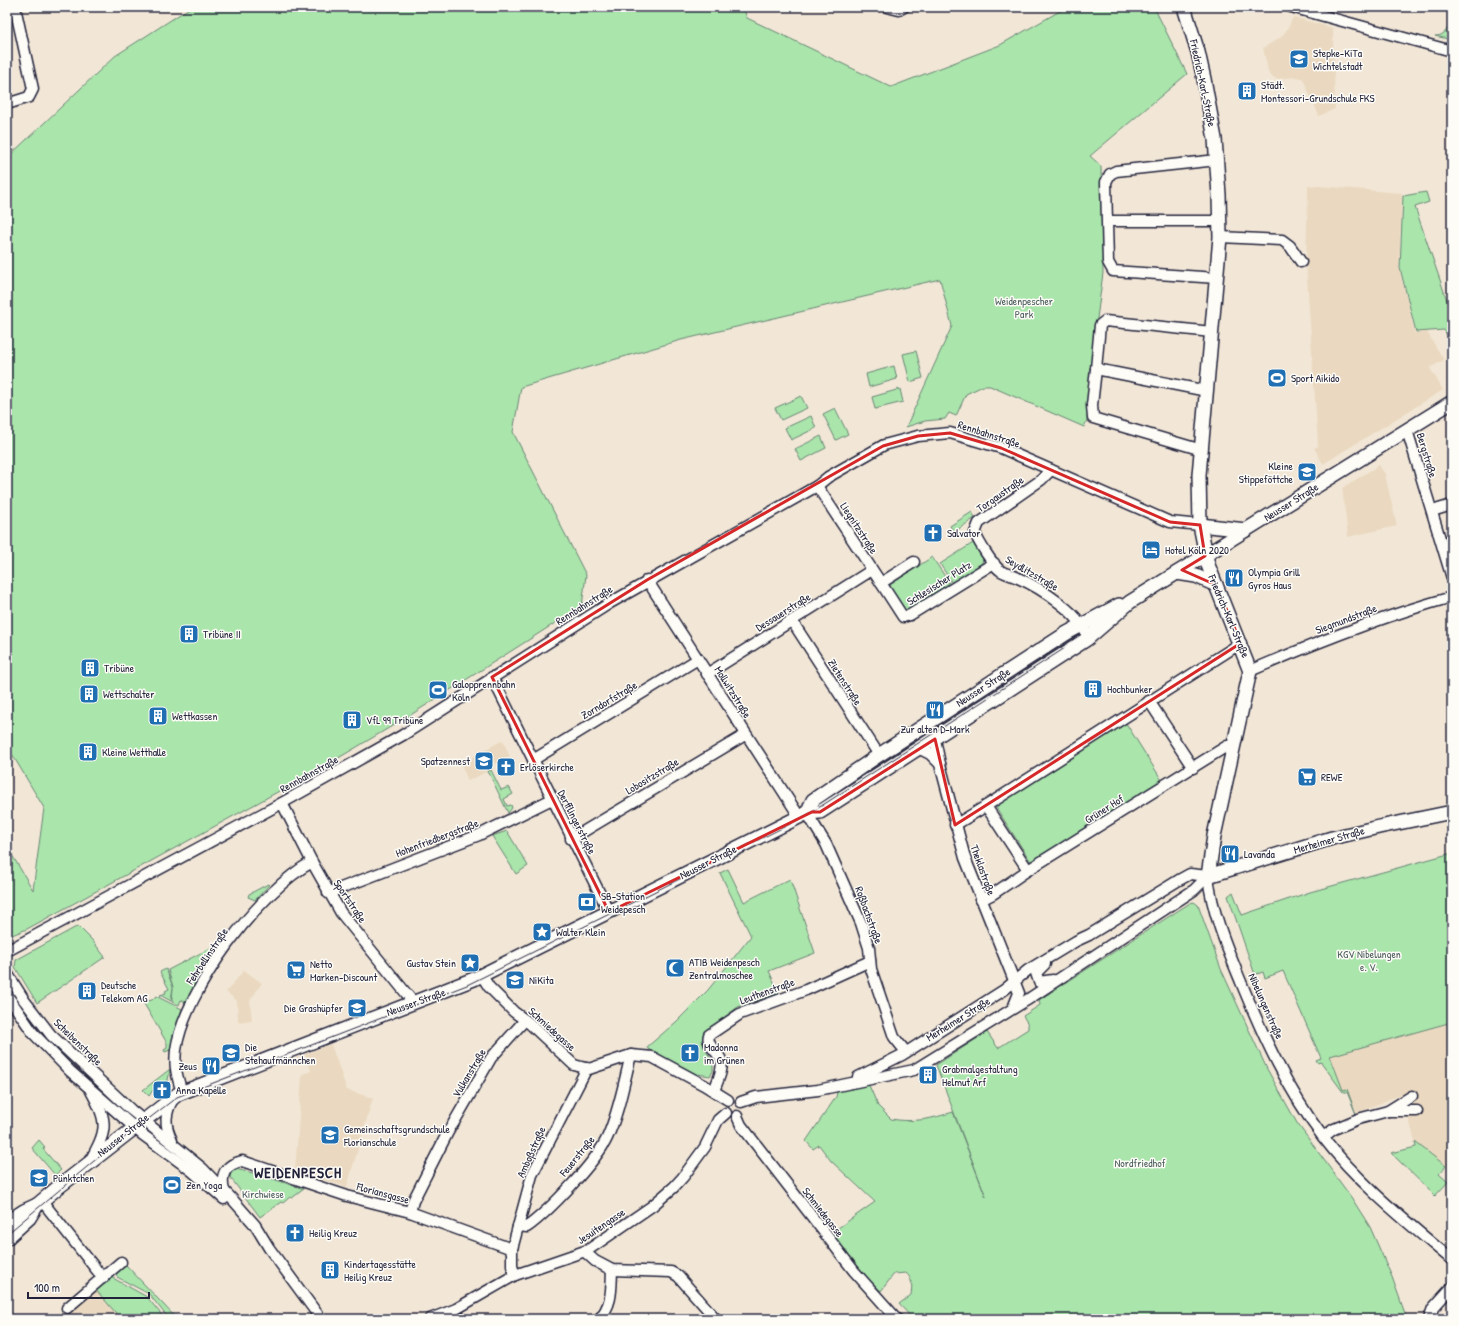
<svg xmlns="http://www.w3.org/2000/svg" width="1459" height="1326" font-family="'Patrick Hand',sans-serif">
  <rect width="100%" height="100%" fill="#f2e7d7"/>
  <filter id="ink" filterUnits="userSpaceOnUse"><feTurbulence type="fractalNoise" baseFrequency=".025" numOctaves="2"/><feDisplacementMap in="SourceGraphic" scale="8" xChannelSelector="R" yChannelSelector="G"/><feConvolveMatrix kernelMatrix="1 2 1 2 8 2 1 2 1" color-interpolation-filters="sRGB"/></filter>
  <g filter="url(#ink)">
    <g fill="#ead9c0">
      <polygon points="1293,17 1333,28 1335,109 1319,116 1303,79 1298,77 1276,79 1270,75 1268,71 1263,48 1281,37 1288,28"/>
      <polygon points="1308,185 1402,193 1399,267 1415,333 1427,332 1444,360 1430,368 1443,390 1323,464 1314,448 1318,446 1306,264"/>
      <polygon points="1379,465 1385,474 1397,526 1348,537 1342,488"/>
      <polygon points="503,740 510,757 495,764 494,762 489,765 491,770 468,781 461,765 482,751"/>
      <polygon points="244,970 262,983 250,1001 252,1020 238,1022 237,1001 226,992"/>
      <polygon points="1452,1022 1452,1164 1446,1166 1415,1142 1402,1094 1357,1113 1347,1090 1343,1090 1330,1056"/>
      <polygon points="331,1044 347,1090 373,1098 347,1187 295,1171 302,1074 311,1071 305,1054"/>
      <polygon points="96,1290 121,1319 60,1319"/>
    </g>
    <g fill="#aae5ab" stroke="#668473">
      <polygon points="191,7 743,7 747,18 891,87 1000,45 1067,7 1154,7 1187,74 1090,156 1101,166 1103,273 1090,372 1087,420 1084,427 990,386 983,386 966,394 956,416 949,413 945,419 925,421 906,427 952,326 940,279 681,340 521,387 513,432 586,575 582,606 409,716 325,766 27,929 7,937 7,851 9,850 33,890 44,808 12,754 7,749 7,158 115,56"/>
      <path d="M1452,12V40L1435,36C1448,36 1450,23 1452,12Z"/>
      <polygon points="1426,192 1429,202 1415,207 1451,312 1452,343 1444,330 1416,332 1400,268 1403,196"/>
      <polygon points="916,351 923,378 910,382 903,354"/>
      <polygon points="894,366 897,379 869,387 866,374"/>
      <polygon points="900,389 903,402 875,409 872,397"/>
      <polygon points="801,396 807,408 781,420 775,408"/>
      <polygon points="835,408 848,434 836,440 823,414"/>
      <polygon points="811,416 816,428 791,440 785,428"/>
      <polygon points="821,436 826,448 801,461 795,449"/>
      <polygon points="972,512 975,518 954,532 950,526"/>
      <polygon points="973,543 983,558 982,563 952,583 940,564"/>
      <polygon points="932,557 950,584 910,610 903,610 889,588 890,585"/>
      <polygon points="1124,720 1163,782 1033,865 995,806"/>
      <polygon points="491,770 501,790 509,787 513,794 504,799 507,806 511,805 512,808 508,813 488,771"/>
      <polygon points="507,831 528,866 516,874 492,836"/>
      <polygon points="1452,853 1452,1022 1330,1056 1343,1090 1347,1089 1356,1114 1347,1092 1343,1092 1321,1062 1318,1063 1316,1060 1321,1058 1283,971 1265,978 1263,972 1257,974 1254,972 1228,896 1233,892 1242,915 1310,892"/>
      <polygon points="728,869 744,902 790,879 815,953 769,971 779,993 738,1007 706,1031 702,1040 704,1047 713,1062 713,1071 710,1076 691,1073 648,1049 647,1047 676,1022 708,990 751,936 720,873"/>
      <polygon points="268,884 269,885 255,900 248,897 249,894"/>
      <path d="M1194,902L1198,905L1221,969L1267,1069L1297,1123L1351,1197L1370,1227L1392,1277L1407,1319H913L899,1304L911,1295C912,1287 913,1279 906,1273L894,1274L881,1291L870,1281L831,1233L875,1202L831,1161L819,1145L813,1149L806,1141L836,1097L837,1092L868,1083L878,1106L891,1119C913,1123 932,1119 953,1112L986,1197L936,1065L987,1032L998,1048L1028,1029V1024L1023,1016L1040,1005L1039,1000L1190,903Z"/>
      <polygon points="78,926 92,940 105,957 37,1003 15,967 16,960"/>
      <polygon points="220,943 184,1007 185,1002 181,1000 179,1005 172,1002 173,987 168,970"/>
      <polygon points="166,969 173,987 171,1001 160,995 166,993 165,991 169,989 160,972"/>
      <polygon points="156,996 182,1009 170,1050 165,1052 164,1050 167,1048 167,1043 143,1002 152,1000"/>
      <polygon points="170,1069 168,1080 153,1090 149,1096 143,1090"/>
      <polygon points="39,1140 45,1147 43,1149 61,1170 55,1175 32,1148"/>
      <polygon points="1415,1142 1446,1166 1439,1174 1448,1182 1435,1196 1391,1153 1416,1147"/>
      <polygon points="235,1169 258,1174 304,1189 292,1198 290,1197 283,1203 281,1202 260,1217 230,1177 231,1171"/>
      <polygon points="126,1265 177,1319 169,1319 149,1294 117,1277 116,1273"/>
      <polygon points="111,1277 147,1297 165,1319 121,1319 96,1290"/>
    </g>
    <g fill="none" stroke-linecap="round" stroke-linejoin="round">
      <defs>
        <g id="minor">
          <polyline points="887,7 899,10 904,7"/>
          <polyline points="1291,7 1452,51"/>
          <polyline points="7,104 29,97 33,89 15,7"/>
          <polyline points="1108,221 1219,221"/>
          <polyline points="1220,237 1282,240 1290,246 1301,262"/>
          <polyline points="1217,278 1113,271 1108,262 1106,182 1110,174 1116,171 1217,160"/>
          <polyline points="1096,369 1092,405 1093,418 1202,450"/>
          <polyline points="1207,391 1096,369 1100,325 1105,321 1212,332"/>
          <polyline points="1407,430 1452,578"/>
          <path d="M1051,470L1041,480L979,523L975,533C978,541 993,566 1001,571C1006,574 1012,575 1018,578C1037,586 1086,616 1087,639"/>
          <polyline points="817,486 881,583"/>
          <polyline points="1432,511 1452,505"/>
          <polyline points="914,562 881,583 903,617 910,615 994,563"/>
          <polyline points="647,580 799,816"/>
          <polyline points="792,621 879,755"/>
          <path d="M1250,671C1317,642 1383,616 1452,597"/>
          <polyline points="707,674 872,570"/>
          <polyline points="492,677 609,912"/>
          <polyline points="1149,701 1193,768"/>
          <polyline points="935,739 940,764 965,858 1019,993 1013,1008"/>
          <polyline points="1233,747 1227,746 1028,870 986,806 1241,643"/>
          <polyline points="920,749 930,754 940,764"/>
          <polyline points="533,760 698,659"/>
          <polyline points="282,803 312,862 341,913 414,1003"/>
          <polyline points="807,813 826,844 861,923 869,948 871,969 894,1037 906,1052"/>
          <polyline points="955,825 986,806"/>
          <polyline points="571,839 745,735"/>
          <path d="M1208,876C1212,913 1227,948 1241,982C1263,1036 1288,1091 1323,1137C1359,1184 1407,1222 1452,1260"/>
          <polyline points="328,893 479,835 552,799"/>
          <polyline points="981,900 993,894 1028,870"/>
          <polyline points="7,951 282,803 403,735 610,603 817,486 828,477 884,445 918,436 950,433 1001,448 1170,522 1200,525"/>
          <polyline points="1045,964 1036,973 1039,982 1053,980"/>
          <polyline points="7,973 24,1000 51,1035 131,1110 202,1168 233,1200 255,1225 269,1248 321,1319"/>
          <polyline points="482,976 489,987 514,1012 528,1022 574,1065 589,1069 631,1055 652,1057 704,1085 728,1100"/>
          <polyline points="7,995 33,1033 70,1071 143,1135 192,1171 224,1199"/>
          <polyline points="858,1077 902,1055 1004,990 1028,970 1076,941 1089,935 1179,880 1190,874 1208,876"/>
          <path d="M714,1091C717,1082 724,1069 721,1060C717,1050 706,1046 709,1035L740,1014L806,990L870,961"/>
          <path d="M182,1092C177,1077 174,1066 176,1050C184,991 260,890 312,862"/>
          <polyline points="741,1102 756,1097 818,1090 914,1070 1027,1000 1194,890 1208,876"/>
          <polyline points="1388,1111 1417,1111"/>
          <polyline points="737,1116 741,1125 854,1271 897,1319"/>
          <polyline points="453,1124 491,1058 525,1020"/>
          <polyline points="1323,1137 1334,1129 1358,1119 1388,1111 1412,1096"/>
          <path d="M172,1140C164,1125 165,1113 173,1099"/>
          <path d="M90,1161C107,1130 109,1123 91,1091"/>
          <path d="M224,1191C220,1174 225,1165 242,1161L347,1196L410,1212L512,1249"/>
          <polyline points="42,1201 103,1278"/>
          <polyline points="410,1212 413,1201 449,1130"/>
          <path d="M518,1226L527,1227C549,1211 596,1162 607,1138C619,1112 624,1082 631,1055"/>
          <polyline points="585,1252 595,1261 612,1270 671,1272 678,1276 716,1319"/>
          <polyline points="515,1275 512,1266 512,1249 532,1175 587,1068"/>
          <polyline points="67,1308 121,1262"/>
          <polyline points="430,1319 456,1309 515,1275 588,1250 652,1206 674,1187 683,1177 705,1147 718,1120 726,1113"/>
          <path d="M599,1319C613,1304 611,1289 612,1270"/>
          <polyline points="1429,1319 1433,1308 1452,1287"/>
        </g>
        <g id="major">
          <polyline points="1184,7 1198,52 1204,79 1215,139 1219,195 1220,237 1199,475 1200,525 1208,565 1250,671 1214,836 1208,876 1332,838 1379,827 1452,812"/>
          <polyline points="1200,525 1246,530"/>
          <polyline points="1177,573 1196,576 1216,585"/>
          <polyline points="807,813 813,800 879,755 1067,633 1119,605"/>
          <polyline points="7,1222 24,1211 37,1205"/>
          <polyline points="7,1238 29,1218 37,1205 56,1189 178,1094 474,979 807,813 820,812 1087,639 1130,602 1452,402"/>
        </g>
      </defs>
      <use href="#minor" stroke="#22223b" stroke-width="13"/>
      <use href="#major" stroke="#22223b" stroke-width="16"/>
      <use href="#minor" stroke="#fdfcf7" stroke-width="10"/>
      <use href="#major" stroke="#fdfcf7" stroke-width="13"/>
      <polyline stroke="#22223b" stroke-width="1" points="7,1234 94,1161 177,1097 467,985 794,822 812,812 1065,648"/>
    </g>
  </g>
  <path fill="none" stroke="#d62828" stroke-width="3" stroke-linejoin="round" d="M950,433L1001,448L1170,522L1200,525L1205,556L1182,570L1216,585L1241,643L955,825L935,739L820,812H812L609,912L492,677L647,580L883,446L918,436Z"/>
  <defs>
    <symbol id="school-square" viewBox="-11 -11 22 22"><rect x="-9" y="-9" width="18" height="18" rx="4" fill="#1f6fb2" stroke="#fdfcf7"/><path d="M0-5L7-2L0 1L-7-2ZM-4 1L0 2.5L4 1V4Q0 6-4 4Z" fill="#fff"/></symbol>
    <symbol id="building-square" viewBox="-11 -11 22 22"><rect x="-9" y="-9" width="18" height="18" rx="4" fill="#1f6fb2" stroke="#fdfcf7"/><path d="M-4-6H4V6H1V3H-1V6H-4ZM-2.5-4.3h1.7v1.8h-1.7ZM.8-4.3h1.7v1.8H.8ZM-2.5-1h1.7V.8h-1.7ZM.8-1h1.7V.8H.8Z" fill="#fff"/></symbol>
    <symbol id="stadium-square" viewBox="-11 -11 22 22"><rect x="-9" y="-9" width="18" height="18" rx="4" fill="#1f6fb2" stroke="#fdfcf7"/><path d="M0-5a6.5 5 0 1 0 0 10a6.5 5 0 1 0 0-10ZM-3.5-1.8h7v3.6h-7Z" fill="#fff"/></symbol>
    <symbol id="church-square" viewBox="-11 -11 22 22"><rect x="-9" y="-9" width="18" height="18" rx="4" fill="#1f6fb2" stroke="#fdfcf7"/><path d="M-1.2-6h2.4v3.5h3.3v2.4h-3.3V6h-2.4V-.1h-3.3v-2.4h3.3Z" fill="#fff"/></symbol>
    <symbol id="hotel-square" viewBox="-11 -11 22 22"><rect x="-9" y="-9" width="18" height="18" rx="4" fill="#1f6fb2" stroke="#fdfcf7"/><path d="M-6-4.5h1.5V1H6V5H4.5V3h-9V5H-6ZM-4 0a1.8 1.8 0 1 1 3.6 0ZM.5 0V-2.5h3Q6-2.5 6 0Z" fill="#fff"/></symbol>
    <symbol id="restaurant-square" viewBox="-11 -11 22 22"><rect x="-9" y="-9" width="18" height="18" rx="4" fill="#1f6fb2" stroke="#fdfcf7"/><path d="M-5-6h1v4h1v-4h1v4h1v-4h1v5L-1.5 .5V6h-2V.5L-5-1ZM5-6V6H3V1.5H1.5Q1.5-4 5-6Z" fill="#fff"/></symbol>
    <symbol id="supermarket-square" viewBox="-11 -11 22 22"><rect x="-9" y="-9" width="18" height="18" rx="4" fill="#1f6fb2" stroke="#fdfcf7"/><path d="M-6-5.5h2.5l.6 2H6L4.5 2H-2.5L-4.4-4H-6ZM-1.5 3.2a1.3 1.3 0 1 0 .1 0ZM3 3.2a1.3 1.3 0 1 0 .1 0Z" fill="#fff"/></symbol>
    <symbol id="bank-square" viewBox="-11 -11 22 22"><rect x="-9" y="-9" width="18" height="18" rx="4" fill="#1f6fb2" stroke="#fdfcf7"/><path d="M-6-4H6V4H-6ZM0-2.3a2.3 2.3 0 1 0 0 4.6a2.3 2.3 0 1 0 0-4.6Z" fill="#fff"/></symbol>
    <symbol id="sight-square" viewBox="-11 -11 22 22"><rect x="-9" y="-9" width="18" height="18" rx="4" fill="#1f6fb2" stroke="#fdfcf7"/><path d="M0-6L1.8-2.2L6-1.7L2.9 1.2L3.7 5.4L0 3.3L-3.7 5.4L-2.9 1.2L-6-1.7L-1.8-2.2Z" fill="#fff"/></symbol>
    <symbol id="mosque-square" viewBox="-11 -11 22 22"><rect x="-9" y="-9" width="18" height="18" rx="4" fill="#1f6fb2" stroke="#fdfcf7"/><path d="M3.5-4.9A6 6 0 1 0 3.5 4.9A5 5 0 1 1 3.5-4.9Z" fill="#fff"/></symbol>
  </defs>
  <g fill-rule="evenodd">
    <use href="#school-square" x="1288" y="48" width="22" height="22"/>
    <use href="#building-square" x="1236" y="80" width="22" height="22"/>
    <use href="#stadium-square" x="1266" y="367" width="22" height="22"/>
    <use href="#school-square" x="1296" y="461" width="22" height="22"/>
    <use href="#church-square" x="922" y="522" width="22" height="22"/>
    <use href="#hotel-square" x="1140" y="539" width="22" height="22"/>
    <use href="#restaurant-square" x="1223" y="567" width="22" height="22"/>
    <use href="#building-square" x="178" y="623" width="22" height="22"/>
    <use href="#building-square" x="79" y="657" width="22" height="22"/>
    <use href="#building-square" x="1082" y="678" width="22" height="22"/>
    <use href="#stadium-square" x="427" y="679" width="22" height="22"/>
    <use href="#building-square" x="78" y="683" width="22" height="22"/>
    <use href="#restaurant-square" x="924" y="699" width="22" height="22"/>
    <use href="#building-square" x="147" y="705" width="22" height="22"/>
    <use href="#building-square" x="341" y="709" width="22" height="22"/>
    <use href="#building-square" x="77" y="741" width="22" height="22"/>
    <use href="#school-square" x="473" y="750" width="22" height="22"/>
    <use href="#church-square" x="495" y="756" width="22" height="22"/>
    <use href="#supermarket-square" x="1296" y="766" width="22" height="22"/>
    <use href="#restaurant-square" x="1219" y="843" width="22" height="22"/>
    <use href="#bank-square" x="576" y="891" width="22" height="22"/>
    <use href="#sight-square" x="531" y="921" width="22" height="22"/>
    <use href="#sight-square" x="459" y="952" width="22" height="22"/>
    <use href="#mosque-square" x="664" y="957" width="22" height="22"/>
    <use href="#supermarket-square" x="285" y="959" width="22" height="22"/>
    <use href="#school-square" x="504" y="969" width="22" height="22"/>
    <use href="#building-square" x="76" y="980" width="22" height="22"/>
    <use href="#school-square" x="346" y="997" width="22" height="22"/>
    <use href="#school-square" x="220" y="1042" width="22" height="22"/>
    <use href="#church-square" x="679" y="1042" width="22" height="22"/>
    <use href="#restaurant-square" x="200" y="1055" width="22" height="22"/>
    <use href="#building-square" x="917" y="1064" width="22" height="22"/>
    <use href="#church-square" x="151" y="1079" width="22" height="22"/>
    <use href="#school-square" x="319" y="1124" width="22" height="22"/>
    <use href="#school-square" x="28" y="1167" width="22" height="22"/>
    <use href="#stadium-square" x="161" y="1174" width="22" height="22"/>
    <use href="#church-square" x="284" y="1222" width="22" height="22"/>
    <use href="#building-square" x="319" y="1259" width="22" height="22"/>
  </g>
  <g text-anchor="middle" dominant-baseline="central" stroke-width="3" stroke-linejoin="round" paint-order="stroke">
    <g font-size="11" fill="#22223b" stroke="#fdfcf7" text-anchor="start">
      <text x="1313" y="53">Stepke-KiTa<tspan x="1313" dy="13">Wichtelstadt</tspan></text>
      <text x="1261" y="85">Städt.<tspan x="1261" dy="13">Montessori-Grundschule FKS</tspan></text>
      <text x="1291" y="378">Sport Aikido</text>
      <text x="1293" y="466" text-anchor="end">Kleine<tspan x="1293" dy="13">Stippeföttche</tspan></text>
      <text x="947" y="533">Salvator</text>
      <text x="1165" y="550">Hotel Köln 2020</text>
      <text x="1248" y="572">Olympia Grill<tspan x="1248" dy="13">Gyros Haus</tspan></text>
      <text x="203" y="634">Tribüne II</text>
      <text x="104" y="668">Tribüne</text>
      <text x="452" y="684">Galopprennbahn<tspan x="452" dy="13">Köln</tspan></text>
      <text x="1107" y="689">Hochbunker</text>
      <text x="103" y="694">Wettschalter</text>
      <text x="172" y="716">Wettkassen</text>
      <text x="366" y="720">VfL 99 Tribüne</text>
      <text x="935" y="729" text-anchor="middle">Zur alten D-Mark</text>
      <text x="102" y="752">Kleine Wetthalle</text>
      <text x="470" y="761" text-anchor="end">Spatzennest</text>
      <text x="520" y="767">Erlöserkirche</text>
      <text x="1321" y="777">REWE</text>
      <text x="1244" y="854">Lavanda</text>
      <text x="601" y="896">SB-Station<tspan x="601" dy="13">Weidepesch</tspan></text>
      <text x="556" y="932">Walter Klein</text>
      <text x="689" y="962">ATIB Weidenpesch<tspan x="689" dy="13">Zentralmoschee</tspan></text>
      <text x="456" y="963" text-anchor="end">Gustav Stein</text>
      <text x="310" y="964">Netto<tspan x="310" dy="13">Marken-Discount</tspan></text>
      <text x="529" y="980">NiKita</text>
      <text x="101" y="985">Deutsche<tspan x="101" dy="13">Telekom AG</tspan></text>
      <text x="343" y="1008" text-anchor="end">Die Grashüpfer</text>
      <text x="245" y="1047">Die<tspan x="245" dy="13">Stehaufmännchen</tspan></text>
      <text x="704" y="1047">Madonna<tspan x="704" dy="13">im Grünen</tspan></text>
      <text x="197" y="1066" text-anchor="end">Zeus</text>
      <text x="942" y="1069">Grabmalgestaltung<tspan x="942" dy="13">Helmut Arf</tspan></text>
      <text x="176" y="1090">Anna Kapelle</text>
      <text x="344" y="1129">Gemeinschaftsgrundschule<tspan x="344" dy="13">Florianschule</tspan></text>
      <text x="53" y="1178">Pünktchen</text>
      <text x="186" y="1185">Zen Yoga</text>
      <text x="309" y="1233">Heilig Kreuz</text>
      <text x="344" y="1264">Kindertagesstätte<tspan x="344" dy="13">Heilig Kreuz</tspan></text>
    </g>
    <g font-size="11" fill="#22223b" stroke="#fdfcf7">
      <text transform="translate(1203 83) rotate(78)">Friedrich-Karl-Straße</text>
      <text transform="translate(989 434) rotate(18)">Rennbahnstraße</text>
      <text transform="translate(1427 455) rotate(73)">Bergstraße</text>
      <text transform="translate(1000 494) rotate(-35)">Torgaustraße</text>
      <text transform="translate(1291 502) rotate(-32)">Neusser Straße</text>
      <text transform="translate(859 528) rotate(57)">Liegnitzstraße</text>
      <text transform="translate(1032 573) rotate(30)">Seydlitzstraße</text>
      <text transform="translate(939 583) rotate(-32)">Schlesischer Platz</text>
      <text transform="translate(584 605) rotate(-32)">Rennbahnstraße</text>
      <text transform="translate(783 612) rotate(-32)">Dessauerstraße</text>
      <text transform="translate(1229 616) rotate(67)">Friedrich-Karl-Straße</text>
      <text transform="translate(1346 619) rotate(-21)">Siegmundstraße</text>
      <text transform="translate(845 682) rotate(57)">Zietenstraße</text>
      <text transform="translate(983 687) rotate(-33)">Neusser Straße</text>
      <text transform="translate(733 692) rotate(58)">Mollwitzstraße</text>
      <text transform="translate(609 700) rotate(-31)">Zorndorfstraße</text>
      <text transform="translate(309 774) rotate(-29)">Rennbahnstraße</text>
      <text transform="translate(652 776) rotate(-31)">Lobositzstraße</text>
      <text transform="translate(1104 809) rotate(-32)">Grüner Hof</text>
      <text transform="translate(577 822) rotate(63)">Derfflingerstraße</text>
      <text transform="translate(437 838) rotate(-21)">Hohenfriedbergstraße</text>
      <text transform="translate(1329 840) rotate(-16)">Merheimer Straße</text>
      <text transform="translate(708 862) rotate(-27)">Neusser Straße</text>
      <text transform="translate(983 870) rotate(70)">Theklastraße</text>
      <text transform="translate(350 901) rotate(56)">Sportstraße</text>
      <text transform="translate(869 915) rotate(70)">Roßbachstraße</text>
      <text transform="translate(207 956) rotate(-56)">Fehrbellinstraße</text>
      <text transform="translate(767 991) rotate(-20)">Leuthenstraße</text>
      <text transform="translate(416 1002) rotate(-20)">Neusser Straße</text>
      <text transform="translate(1266 1006) rotate(66)">Nibelungenstraße</text>
      <text transform="translate(958 1019) rotate(-32)">Merheimer Straße</text>
      <text transform="translate(552 1029) rotate(42)">Schmiedegasse</text>
      <text transform="translate(78 1042) rotate(44)">Scheibenstraße</text>
      <text transform="translate(469 1073) rotate(-59)">Vulkanstraße</text>
      <text transform="translate(123 1135) rotate(-38)">Neusser Straße</text>
      <text transform="translate(531 1152) rotate(-66)">Amboßstraße</text>
      <text transform="translate(577 1156) rotate(-51)">Feuerstraße</text>
      <text transform="translate(383 1193) rotate(15)">Floriansgasse</text>
      <text transform="translate(823 1212) rotate(52)">Schmiedegasse</text>
      <text transform="translate(601 1226) rotate(-34)">Jesuitengasse</text>
    </g>
    <g font-size="11" fill="#4b5c5d" stroke="#fdfcf7">
      <text x="1024" y="301">Weidenpescher<tspan x="1024" dy="13">Park</tspan></text>
      <text x="1369" y="954">KGV Nibelungen<tspan x="1369" dy="13">e. V.</tspan></text>
      <text x="1140" y="1163">Nordfriedhof</text>
      <text x="263" y="1194">Kirchwiese</text>
    </g>
    <g font-size="15" font-weight="bold" letter-spacing="1" fill="#22223b" stroke="#fdfcf7">
      <text x="298" y="1172">WEIDENPESCH</text>
    </g>
  </g>
  <rect width="1459" height="1326" fill="none" stroke="#fdfcf7" stroke-width="24"/>
  <rect x="12" y="12" width="1435" height="1302" fill="none" stroke="#22223b" stroke-width="1.5" filter="url(#ink)"/>
  <path d="M28 1292v6h121v-6" fill="none" stroke="#22223b" stroke-width="2"/>
  <text x="34" y="1292" font-size="12" fill="#22223b" stroke="#fdfcf7" stroke-width="3" paint-order="stroke">100 m</text>
</svg>
